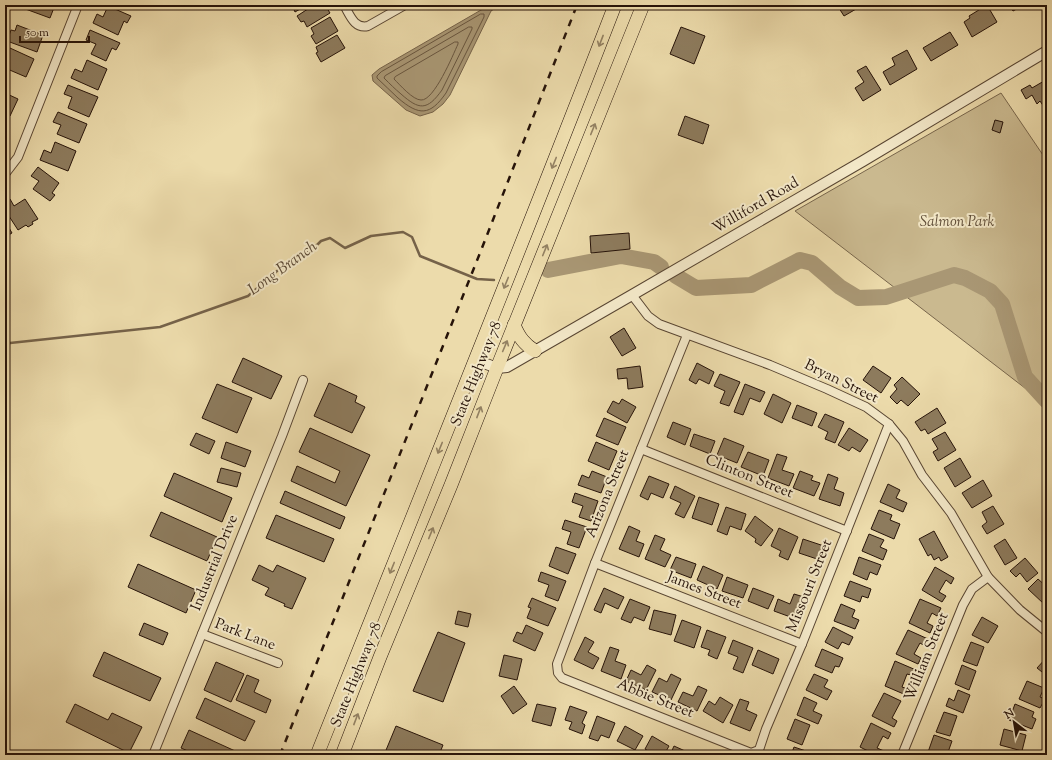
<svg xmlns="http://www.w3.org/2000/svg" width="1052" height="760" font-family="'Sorts Mill Goudy',serif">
  <rect width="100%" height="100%" fill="#ecdbab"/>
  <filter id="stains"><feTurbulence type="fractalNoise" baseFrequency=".005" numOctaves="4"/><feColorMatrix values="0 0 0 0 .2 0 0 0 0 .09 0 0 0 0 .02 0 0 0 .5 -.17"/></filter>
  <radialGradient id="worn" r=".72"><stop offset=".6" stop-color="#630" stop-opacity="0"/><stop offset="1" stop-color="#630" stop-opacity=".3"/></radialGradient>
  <polygon fill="#cab98f" stroke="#78664c" points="1001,93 1047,161 1047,405 795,211"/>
  <polygon fill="#a99774" stroke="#756249" points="491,5 500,5 491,11 450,95 443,104 433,112 420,116 406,110 373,81 372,75 379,69 481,10"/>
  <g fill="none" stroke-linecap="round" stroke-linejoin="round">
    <g stroke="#68553e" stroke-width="1">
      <path d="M481,14H484V17L446,93C430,116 419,116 398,98C391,91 384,85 377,78V76L381,72Z"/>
      <path d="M469,27H472V29L442,90C427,111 419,110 401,94C395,89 390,84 384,78L385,76Z"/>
      <path d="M455,42H458V44C453,55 434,101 421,100C413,100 400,85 394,79L395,77Z"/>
    </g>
    <polyline stroke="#756249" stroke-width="2.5" points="5,342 10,343 160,327 248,296 277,271 317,245 321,241 330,238 345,248 371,236 403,232 412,237 420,256 477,279 494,280"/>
    <g stroke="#a99774" stroke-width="16">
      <polyline points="548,270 621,256 654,262 661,267"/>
      <polyline points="676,276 696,288 751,285 800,260 812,263 840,287 858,298 886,297 954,275 965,278 990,291 1002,304 1025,377 1047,401"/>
    </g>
  </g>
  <g fill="#8d7b5d" stroke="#261309">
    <polygon points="21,5 55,5 50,18 20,7"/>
    <polygon points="292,5 307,5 295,12"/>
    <polygon points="314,5 325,5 330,13 307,27 304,21 301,22 297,16"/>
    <polygon points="837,5 863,5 844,16"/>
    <polygon points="987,5 997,22 972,37 964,22 970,18 969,16"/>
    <polygon points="1009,5 1024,5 1013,11"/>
    <polygon points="108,6 131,16 127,23 124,21 118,35 93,23 97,14 103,17"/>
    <polygon points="330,17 338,31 316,44 311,36 314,34 311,28"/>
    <polygon points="17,25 43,35 37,52 7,41 11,30 15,31"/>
    <polygon points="681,27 705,36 694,64 670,54"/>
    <polygon points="90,30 120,43 116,50 112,48 106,61 91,54 96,44 86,40"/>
    <polygon points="950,32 958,45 931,61 923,48"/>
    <polygon points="337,35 345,48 321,62 316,53 318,52 316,47"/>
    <polygon points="10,48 34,59 26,77 5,68 5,58"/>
    <polygon points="907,50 917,69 890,85 883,72 895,65 892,58"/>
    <polygon points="87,60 107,69 98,90 71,78 75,69 82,72"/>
    <polygon points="866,66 881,90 863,101 855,88 864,82 857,71"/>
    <polygon points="1044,81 1047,86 1047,105 1044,107 1040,101 1037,104 1032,95 1026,99 1021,90 1030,85 1032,88"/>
    <polygon points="68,85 98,97 89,117 68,108 72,97 64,94"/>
    <polygon points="5,93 18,99 10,116 5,113"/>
    <polygon points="58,112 87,124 79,143 57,134 61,125 53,122"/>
    <polygon points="685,116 709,125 703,144 678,135"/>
    <polygon points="995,120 1003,122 1000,133 992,130"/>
    <polygon points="55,142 76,151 68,171 40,160 44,150 51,153"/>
    <polygon points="38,167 59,183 52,193 55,195 50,201 33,189 39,181 31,176"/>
    <polygon points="10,199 14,206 25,199 38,219 32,222 33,224 28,227 26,225 18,230 5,210 5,202"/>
    <polygon points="5,221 12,233 5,237"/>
    <polygon points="629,233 630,249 591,253 590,236"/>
    <polygon points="624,328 636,348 622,356 610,337"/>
    <polygon points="243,358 282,376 271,399 232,382"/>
    <polygon points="697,363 714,372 709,384 699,379 696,384 689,380"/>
    <polygon points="640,366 643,387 628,389 627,378 618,379 617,369"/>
    <polygon points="873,366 891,378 881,393 863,380"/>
    <polygon points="720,374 740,382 729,406 720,403 725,391 714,386"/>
    <polygon points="902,377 920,394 908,406 901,400 897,404 890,397 897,389 894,385"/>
    <polygon points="329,383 357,396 355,402 365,407 352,433 314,416"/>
    <polygon points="217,384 252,398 237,433 202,418"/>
    <polygon points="745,384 765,392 760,402 750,398 743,415 734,412"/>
    <polygon points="773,394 791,403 782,423 764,414"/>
    <polygon points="622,399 636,407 627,423 607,412 613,401 619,404"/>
    <polygon points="797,405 817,413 812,426 792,418"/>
    <polygon points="937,408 946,423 928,434 925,429 921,431 915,422"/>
    <polygon points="825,414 844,422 835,443 825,439 828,432 818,427"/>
    <polygon points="604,418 626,427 618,445 596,436"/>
    <polygon points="673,422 691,429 685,445 667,437"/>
    <polygon points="310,428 370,455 346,506 291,481 297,466 335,483 340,471 299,452"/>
    <polygon points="849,428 868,440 860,452 852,447 849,451 838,445"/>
    <polygon points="945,432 956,450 938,461 933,452 938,449 932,439"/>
    <polygon points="196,433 215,441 209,454 190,445"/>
    <polygon points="694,434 715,441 710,454 690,446"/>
    <polygon points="724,438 744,446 737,463 717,455"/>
    <polygon points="226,442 251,451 245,467 221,458"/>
    <polygon points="596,442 617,451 609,470 588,461"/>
    <polygon points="748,452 769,460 763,476 741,467"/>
    <polygon points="777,454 787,457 782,470 794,474 789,486 768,478"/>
    <polygon points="960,458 971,477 955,487 944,468"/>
    <polygon points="221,468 241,473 237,487 217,482"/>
    <polygon points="592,471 607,477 601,493 578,485 582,475 589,478"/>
    <polygon points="800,471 813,476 811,480 820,483 814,496 793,488"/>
    <polygon points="174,473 232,498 222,522 164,496"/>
    <polygon points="828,474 838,478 834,489 844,493 840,506 819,499"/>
    <polygon points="649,476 669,484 663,498 651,493 648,500 640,496"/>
    <polygon points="983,480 992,496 972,508 962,493"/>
    <polygon points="888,484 900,490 896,498 907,503 903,512 880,502"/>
    <polygon points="675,486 695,496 684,518 675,514 681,503 670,498"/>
    <polygon points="285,491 345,517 340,529 280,503"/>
    <polygon points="575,493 598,501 591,521 579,517 583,506 572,502"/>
    <polygon points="699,497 719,504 712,525 692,518"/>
    <polygon points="993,506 1004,524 987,534 982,526 987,522 982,512"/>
    <polygon points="726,507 746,514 741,530 730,526 727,535 717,531"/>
    <polygon points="879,510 892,515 890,520 900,524 894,539 871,529"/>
    <polygon points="161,512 217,537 207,561 150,536"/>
    <polygon points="276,515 334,539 324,562 266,538"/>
    <polygon points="755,516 773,530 761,546 755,542 756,539 745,531"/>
    <polygon points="565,520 587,527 579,548 567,544 571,532 562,529"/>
    <polygon points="629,526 640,531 636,541 644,544 639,557 619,549"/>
    <polygon points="779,528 798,537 788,560 779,556 781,551 771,546"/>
    <polygon points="934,531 948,557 941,561 939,557 934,560 931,554 928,556 919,539"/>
    <polygon points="869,534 884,540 880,547 887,550 883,560 862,551"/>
    <polygon points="655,535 665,539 660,550 671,555 665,567 645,559"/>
    <polygon points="803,539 824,546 820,560 799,553"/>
    <polygon points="1005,539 1017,558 1005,565 994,546"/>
    <polygon points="556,547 576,554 568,574 549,566"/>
    <polygon points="676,557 696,564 691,578 670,570"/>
    <polygon points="859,557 881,565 877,575 870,572 867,580 853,574"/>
    <polygon points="1025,558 1038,573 1027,582 1020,573 1016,577 1010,571"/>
    <polygon points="138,564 196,590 186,613 128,587"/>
    <polygon points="259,565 273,572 277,565 306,578 292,609 284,606 285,604 265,595 269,588 252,580"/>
    <polygon points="703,566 723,575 717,589 697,580"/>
    <polygon points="935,567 954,578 951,584 946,580 939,592 946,596 942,602 922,590"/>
    <polygon points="541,572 566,581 558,601 545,596 549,585 538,581"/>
    <polygon points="727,577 748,585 743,598 722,591"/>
    <polygon points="1038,579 1047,587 1047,601 1044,604 1028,589"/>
    <polygon points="850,581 871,589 868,598 862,596 860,602 844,596"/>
    <polygon points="604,588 624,597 618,609 605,603 601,613 594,610"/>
    <polygon points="753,588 774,596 768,609 748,601"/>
    <polygon points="794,594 804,597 796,619 774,611 778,599 790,604"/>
    <polygon points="532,598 556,608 548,626 527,618 531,608 528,607"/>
    <polygon points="630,599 650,607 644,621 634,617 631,623 621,619"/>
    <polygon points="920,599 941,608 937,616 932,613 927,623 933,626 930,633 909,623"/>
    <polygon points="841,604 855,610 852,617 859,620 855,629 834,621"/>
    <polygon points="654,610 676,615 671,635 649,629"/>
    <polygon points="458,611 471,614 468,627 455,624"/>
    <polygon points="982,617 998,626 988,643 972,635"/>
    <polygon points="682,620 701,627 694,648 674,641"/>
    <polygon points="144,623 168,633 163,645 139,635"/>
    <polygon points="526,625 543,633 535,651 513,641 517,632 522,634"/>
    <polygon points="833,627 853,637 849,645 842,642 838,649 825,642"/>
    <polygon points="707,630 726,637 717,659 708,655 710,650 701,647"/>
    <polygon points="908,630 928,639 925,646 920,643 914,654 921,658 918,664 896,654"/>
    <polygon points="438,632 465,643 443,702 413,691"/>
    <polygon points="585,637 594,642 588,652 599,658 593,669 574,660"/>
    <polygon points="733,640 753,648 743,673 733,669 738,657 728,653"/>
    <polygon points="971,642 984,647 977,666 963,661"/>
    <polygon points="610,647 619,650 615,661 626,665 621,679 601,671"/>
    <polygon points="822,649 843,658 839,667 835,666 832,673 815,666"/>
    <polygon points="758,650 779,659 773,674 752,665"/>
    <polygon points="104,652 161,678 150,701 93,676"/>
    <polygon points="504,655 522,659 517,680 499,676"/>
    <polygon points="1047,657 1047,676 1037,668"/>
    <polygon points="895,661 916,670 914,676 907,674 902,687 908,689 906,695 885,686"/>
    <polygon points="216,662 244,674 231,702 204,690"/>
    <polygon points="647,665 656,670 646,690 626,681 631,670 641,675"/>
    <polygon points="962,665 976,671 969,690 955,684"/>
    <polygon points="671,674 681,679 671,700 652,692 659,678 667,682"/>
    <polygon points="814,674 828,680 824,687 832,691 827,700 806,690"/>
    <polygon points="247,675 259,680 254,692 271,700 266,713 236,700"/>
    <polygon points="1027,681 1044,688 1040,697 1045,699 1040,708 1019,699"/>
    <polygon points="514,686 527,704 513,714 501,696"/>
    <polygon points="698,686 707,690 697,711 678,702 683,692 693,696"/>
    <polygon points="958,690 970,695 963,713 946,706 949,698 954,701"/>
    <polygon points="884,693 901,701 892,718 897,721 894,727 872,716"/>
    <polygon points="720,697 733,705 723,723 703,711 709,701 715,705"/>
    <polygon points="804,697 817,703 813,711 822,715 818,724 797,715"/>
    <polygon points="205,698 255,721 245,741 196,718"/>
    <polygon points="740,699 749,702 746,710 757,715 750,731 730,723"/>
    <polygon points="75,704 108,720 112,713 142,727 129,753 66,722"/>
    <polygon points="537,704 556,708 551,726 532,721"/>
    <polygon points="1015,704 1034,712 1032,717 1036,719 1032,729 1009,720"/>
    <polygon points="570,706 587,712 582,723 585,725 582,734 569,729 572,722 565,720"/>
    <polygon points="944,712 957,716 950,736 936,732"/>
    <polygon points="597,716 615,723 609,738 601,735 598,741 589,738"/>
    <polygon points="795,719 810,725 802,745 787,739"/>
    <polygon points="871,723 891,733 888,739 883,736 877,748 884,751 882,755 876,755 860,747"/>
    <polygon points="396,726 443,745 439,755 384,755"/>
    <polygon points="625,726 643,736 635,750 617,741"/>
    <polygon points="1004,729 1026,735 1022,751 1000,745"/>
    <polygon points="189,730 244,755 197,755 181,748"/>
    <polygon points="934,735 952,741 947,755 927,755"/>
    <polygon points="652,736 669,746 664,755 655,755 645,749"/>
    <polygon points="674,746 694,755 670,755"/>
    <polygon points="794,747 812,753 811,755 791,755"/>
  </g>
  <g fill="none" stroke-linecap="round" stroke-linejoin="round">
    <defs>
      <g id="minor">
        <path d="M344,5C350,15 354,29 368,26L405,5"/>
        <polyline points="5,174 18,157 78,5"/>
        <polyline points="632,295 648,316 659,324 770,365 827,389 866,407 889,424 903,441 922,475 951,513 988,577 1020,610 1047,632"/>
        <polyline points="687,335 595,563 557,664 558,673 562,678 751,753 759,750 766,729 802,644 889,424"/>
        <polyline points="641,449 847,531"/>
        <polyline points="595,563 802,644"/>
        <polyline points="202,634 278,663"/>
        <polyline points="153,755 282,436 303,380"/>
        <polyline points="902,755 963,605 972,589 988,577"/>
      </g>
      <polyline id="tertiary" points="476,360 497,368 507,367 632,295 863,161 1047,51"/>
      <g id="primary">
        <path d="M514,325C519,337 524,344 535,351"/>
        <path d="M317,755C417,505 518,256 615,5"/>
        <polyline points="342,755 380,657 451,485 497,368 643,5"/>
      </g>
    </defs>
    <use href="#minor" stroke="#584532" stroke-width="10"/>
    <use href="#tertiary" stroke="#584532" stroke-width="12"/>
    <use href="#primary" stroke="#261309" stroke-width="14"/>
    <use href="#minor" stroke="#f3e8c8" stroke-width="8"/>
    <use href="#tertiary" stroke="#f3e8c8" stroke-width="10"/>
    <use href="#primary" stroke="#ecdbab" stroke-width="13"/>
    <polyline stroke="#261309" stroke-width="2.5" stroke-dasharray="7 7" stroke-linecap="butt" points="280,755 480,253 577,5"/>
  </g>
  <defs><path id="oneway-shaft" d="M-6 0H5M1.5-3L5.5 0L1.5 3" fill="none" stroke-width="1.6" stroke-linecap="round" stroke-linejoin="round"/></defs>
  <g stroke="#938162">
    <use href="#oneway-shaft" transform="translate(601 41) rotate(111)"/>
    <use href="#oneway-shaft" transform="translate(593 129) rotate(-68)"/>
    <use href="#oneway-shaft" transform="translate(554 163) rotate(112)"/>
    <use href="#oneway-shaft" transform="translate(545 250) rotate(-68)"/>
    <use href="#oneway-shaft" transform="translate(506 283) rotate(112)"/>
    <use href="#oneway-shaft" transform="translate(505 346) rotate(-67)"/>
    <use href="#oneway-shaft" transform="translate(479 412) rotate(-69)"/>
    <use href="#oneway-shaft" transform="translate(440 448) rotate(112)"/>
    <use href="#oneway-shaft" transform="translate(431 533) rotate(-68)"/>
    <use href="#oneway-shaft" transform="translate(392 568) rotate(112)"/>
    <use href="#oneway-shaft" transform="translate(356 719) rotate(-69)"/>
  </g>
  <g text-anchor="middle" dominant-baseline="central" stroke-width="4" stroke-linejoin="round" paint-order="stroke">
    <g font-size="15" fill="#261309" stroke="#f3e8c8">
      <text transform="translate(756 206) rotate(-30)">Williford Road</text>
      <text transform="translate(477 374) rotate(-68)">State Highway 78</text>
      <text transform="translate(841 382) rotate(26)">Bryan Street</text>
      <text transform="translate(749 477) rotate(22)">Clinton Street</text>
      <text transform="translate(608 494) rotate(-68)">Arizona Street</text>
      <text transform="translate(215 563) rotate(-68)">Industrial Drive</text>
      <text transform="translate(810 586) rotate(-68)">Missouri Street</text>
      <text transform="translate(704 591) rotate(21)">James Street</text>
      <text transform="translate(245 635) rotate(21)">Park Lane</text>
      <text transform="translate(927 657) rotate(-68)">William Street</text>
      <text transform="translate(357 675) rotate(-68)">State Highway 78</text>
      <text transform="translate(655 699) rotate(22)">Abbie Street</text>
    </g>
    <g font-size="15" font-style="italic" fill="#5f4d38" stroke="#f3e8c8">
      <text x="957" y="222">Salmon Park</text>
    </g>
    <g font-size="16" font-style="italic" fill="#5a4834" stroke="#f3e8c8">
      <text transform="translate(283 269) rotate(-36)">Long Branch</text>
    </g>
  </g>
  <rect width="1052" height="760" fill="none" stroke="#ecdbab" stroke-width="20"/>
  <rect x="6" y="6" width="1040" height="748" fill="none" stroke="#261309" stroke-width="2"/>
  <rect x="10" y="10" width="1032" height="740" fill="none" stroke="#261309"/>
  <g transform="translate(1014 722) rotate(329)" stroke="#f3e8c8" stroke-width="3" paint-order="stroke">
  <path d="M0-3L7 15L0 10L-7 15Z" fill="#261309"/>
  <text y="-6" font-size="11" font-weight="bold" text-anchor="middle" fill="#261309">N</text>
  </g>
  <path d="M20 36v6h69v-6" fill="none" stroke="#261309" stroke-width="2"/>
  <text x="26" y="36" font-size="12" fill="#261309" stroke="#f3e8c8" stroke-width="3" paint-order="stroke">50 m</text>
  <rect width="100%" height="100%" filter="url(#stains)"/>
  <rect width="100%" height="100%" fill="url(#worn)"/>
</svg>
